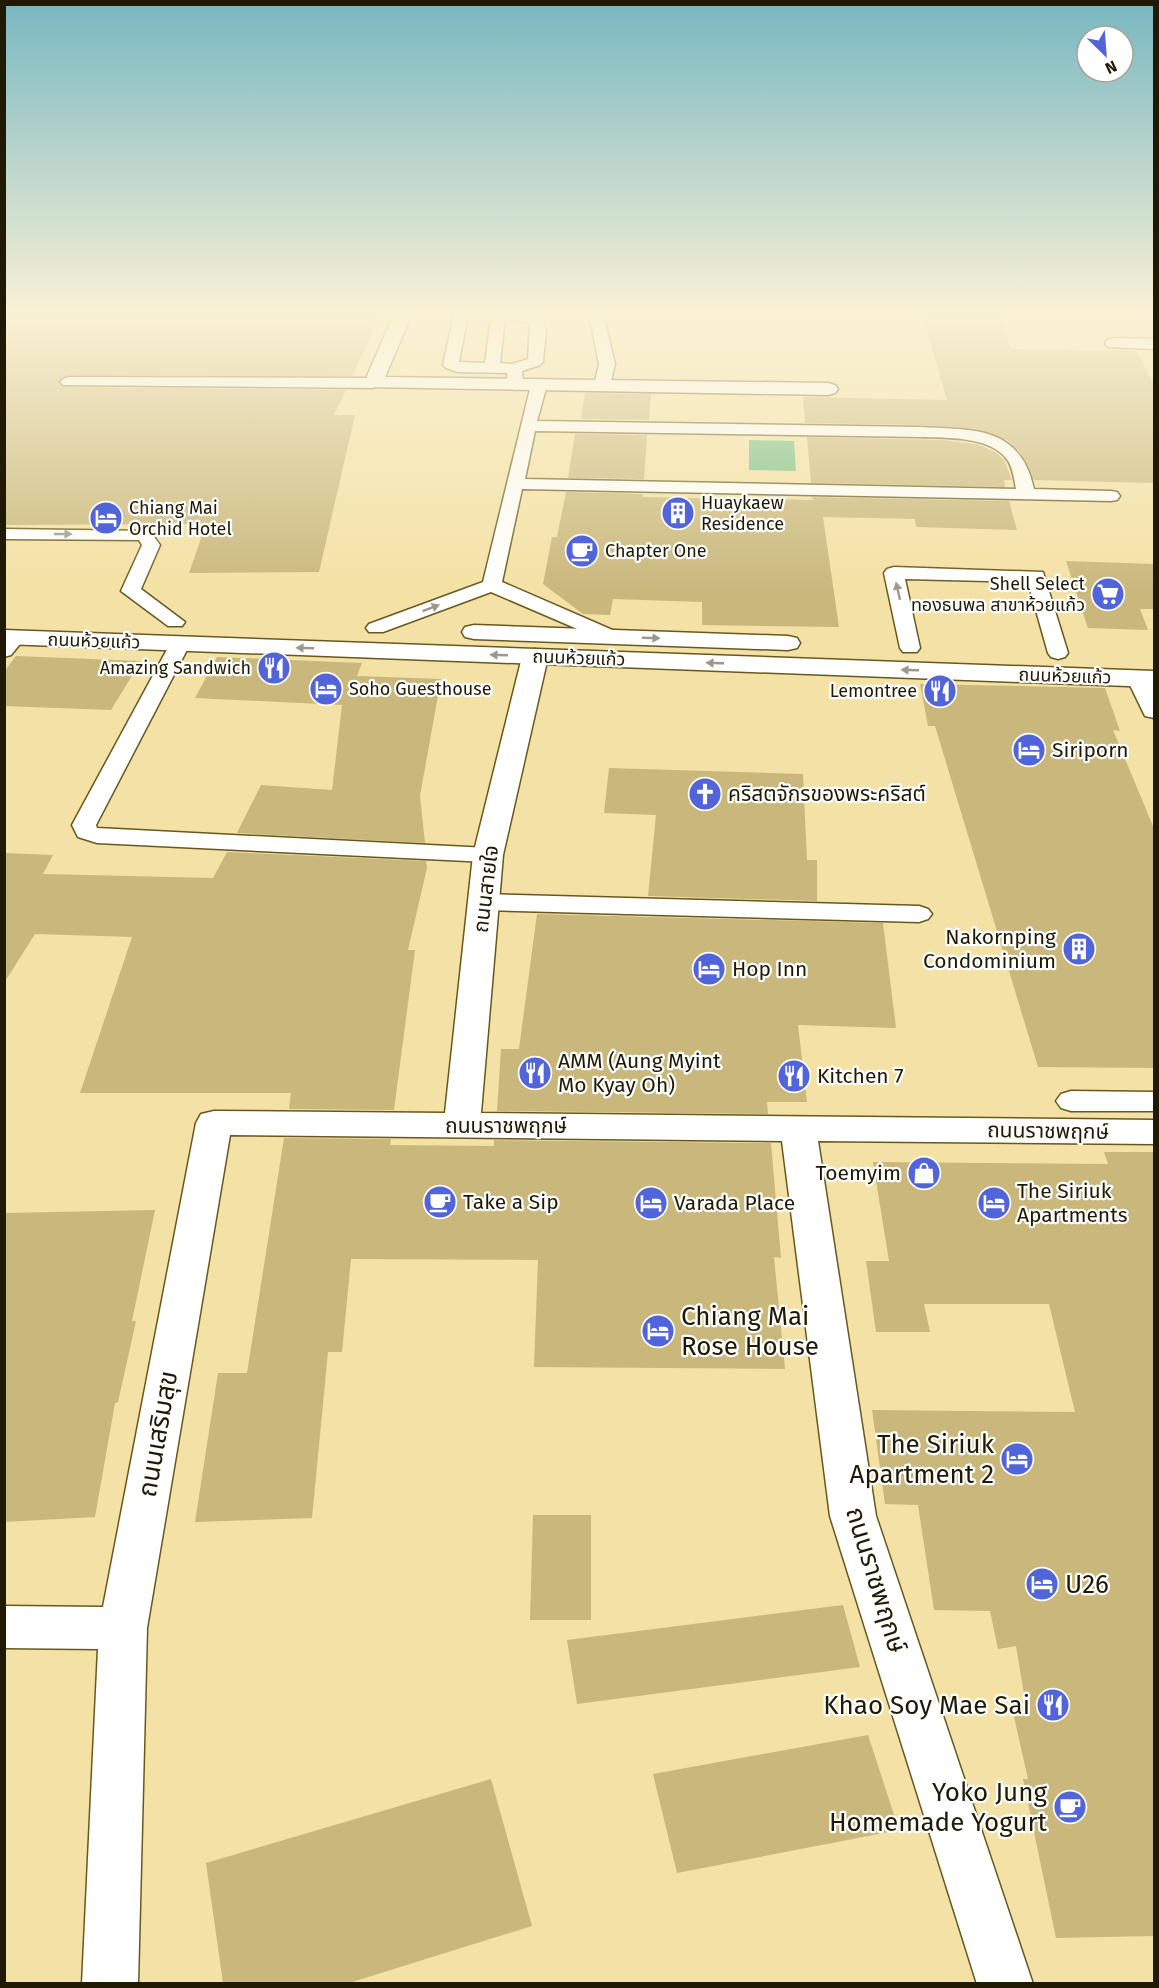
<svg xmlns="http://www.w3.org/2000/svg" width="1159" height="1988" font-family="'Fira Sans','Noto Sans Thai',sans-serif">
  <rect width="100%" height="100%" fill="#f4e1a5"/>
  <polygon fill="#70bc86" points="749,440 794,441 796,471 749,470"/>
  <g fill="#c9b77c">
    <polygon points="4,314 381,314 352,376 68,375 58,382 63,387 346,390 334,415 355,415 319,572 189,573 206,524 4,525"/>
    <polygon points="922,314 998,314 1011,349 1136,351 1155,386 1155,483 1034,480 1020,452 1008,441 977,429 921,425 805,423 803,397 947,400"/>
    <polygon points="585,393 651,394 649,420 581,419"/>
    <polygon points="575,434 647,435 644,479 568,478"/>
    <polygon points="807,437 942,440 977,444 997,453 1004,460 1012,480 1004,480 1005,487 811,483"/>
    <polygon points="566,492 643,494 642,497 813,500 812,497 1009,501 1017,530 916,527 915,519 823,517 839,627 702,625 702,602 613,599 610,615 583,614 543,584 552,537 557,537"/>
    <polygon points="1066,561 1155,564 1155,609 1140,609 1148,630 1088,628"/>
    <polygon points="16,656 141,661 111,710 4,706 4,672"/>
    <polygon points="217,657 362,663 357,676 441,679 420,796 425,843 237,833 261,785 332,790 342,705 195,698"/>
    <polygon points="920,684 1105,688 1120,731 1113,730 1155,831 1155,1068 1038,1067 935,726 928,726"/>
    <polygon points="609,768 803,774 807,860 817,860 817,901 648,896 656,815 604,813"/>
    <polygon points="227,852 426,861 427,868 408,950 415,950 394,1110 289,1109 291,1093 80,1093 132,937 35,934 4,983 4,853 53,855 43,874 213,878"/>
    <polygon points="537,914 883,923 896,1028 798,1025 807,1102 767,1102 768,1114 497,1111 501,1049 519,1049"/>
    <polygon points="284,1138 391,1139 390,1145 494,1146 494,1140 771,1143 781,1258 774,1257 785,1369 534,1367 538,1260 351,1259 342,1352 328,1352 312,1518 195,1522 218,1373 247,1373"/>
    <polygon points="1104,1152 1155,1152 1155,1936 1056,1938 1023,1779 1028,1779 1012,1708 1026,1706 1016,1646 998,1649 990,1611 934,1610 918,1505 885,1504 872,1410 1075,1412 1049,1304 924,1304 930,1332 876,1332 866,1261 889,1261 873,1162 1108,1164"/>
    <polygon points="155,1210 132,1321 136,1321 118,1402 115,1403 95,1517 4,1522 4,1213"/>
    <polygon points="533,1515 591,1515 591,1620 530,1620"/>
    <polygon points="843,1605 860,1667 577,1704 567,1640"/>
    <polygon points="868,1735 899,1830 677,1873 653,1774"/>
    <polygon points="491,1779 532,1926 349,1983 223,1983 206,1863"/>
  </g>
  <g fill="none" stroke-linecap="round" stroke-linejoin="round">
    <defs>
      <g id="service">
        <path d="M454,314H468L459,362L485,363L491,318L482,314H531L542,318L546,329L543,362L540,365L522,371L523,385L515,390L507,385V373L458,372L446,368L443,365ZM505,319L530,323L528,359L512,364L500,363Z"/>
        <polygon points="589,314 603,314 615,364 610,385 602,390 594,385 599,364"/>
        <polygon points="68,377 373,378 381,383 373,388 63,385 60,382 63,379"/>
        <path d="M539,380L547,385L537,421L921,427C975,430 1020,426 1034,489L1111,491L1117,492L1120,496L1117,500L1111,501L522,489L502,582L617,632L620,636L617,640H603L491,592L383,632H369L366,628L369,624L483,582L531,385ZM535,431L921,437C946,438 988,436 1006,458C1013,466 1014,479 1016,489L525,479Z"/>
        <polygon points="4,529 150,531 160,545 141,589 185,622 182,626 168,626 121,591 142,545 139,540 4,539"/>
        <polygon points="894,567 1043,572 1068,653 1065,657 1058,659 1051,657 1048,653 1028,582 905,579 920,648 917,652 903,652 900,648 884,573 887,569"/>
        <polygon points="15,632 22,634 25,638 11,655 4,657 4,638 8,634"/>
        <polygon points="180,638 187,640 190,644 96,825 97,828 488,848 497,850 500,855 497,860 488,862 97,843 78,837 72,825 170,644 173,640"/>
        <polygon points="483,894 919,906 928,909 932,914 928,919 919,922 483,910 474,907 470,902 474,897"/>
        <polygon points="1071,1091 1154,1092 1154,1111 1071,1111 1061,1108 1056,1101 1061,1094"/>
      </g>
      <g id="minor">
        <polygon points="394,314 412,314 385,377 828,383 835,385 838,389 835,393 828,395 366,387 364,383"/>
        <polygon points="1114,338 1154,339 1154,349 1108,347 1105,343 1108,339"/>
        <polygon points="535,649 544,652 548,657 503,855 481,1113 1154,1120 1154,1144 818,1141 876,1516 1033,1984 977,1984 830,1516 782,1141 230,1135 147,1628 138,1984 82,1984 98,1649 4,1648 4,1606 103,1607 196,1123 201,1114 214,1111 445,1113 473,855 522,657 526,652"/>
        <polygon points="1140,671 1149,674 1154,683 1154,718 1145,716 1127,679 1131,674"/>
      </g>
      <g id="secondary">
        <polygon points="474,625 788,636 797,638 800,643 797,648 788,650 474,639 465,637 462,632 465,627"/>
        <polygon points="4,630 1154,671 1154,687 4,644"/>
      </g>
    </defs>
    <use href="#service" stroke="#69581e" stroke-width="3"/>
    <use href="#minor" stroke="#69581e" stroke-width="3"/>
    <use href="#secondary" stroke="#69581e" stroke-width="3"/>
    <use href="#service" fill="#fff" fill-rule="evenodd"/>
    <use href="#minor" fill="#fff" fill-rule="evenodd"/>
    <use href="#secondary" fill="#fff" fill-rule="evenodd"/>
  </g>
  <defs><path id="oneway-solid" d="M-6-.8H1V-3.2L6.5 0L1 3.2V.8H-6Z" transform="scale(1.5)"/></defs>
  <g fill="#9b988e">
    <use href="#oneway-solid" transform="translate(63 534)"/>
    <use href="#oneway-solid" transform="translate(898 591) rotate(-103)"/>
    <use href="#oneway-solid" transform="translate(431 608) rotate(-21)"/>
    <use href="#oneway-solid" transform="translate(651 638) rotate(2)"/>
    <use href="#oneway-solid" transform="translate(305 648) rotate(-178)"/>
    <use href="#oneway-solid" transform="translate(499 655) rotate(-178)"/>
    <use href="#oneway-solid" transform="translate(715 663) rotate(-178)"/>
    <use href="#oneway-solid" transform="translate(910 670) rotate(-178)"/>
  </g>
  <linearGradient id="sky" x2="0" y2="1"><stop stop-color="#78b7c1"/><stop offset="0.53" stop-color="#faf2d6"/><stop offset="1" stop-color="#faf2d6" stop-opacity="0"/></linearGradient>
  <rect width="1159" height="592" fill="url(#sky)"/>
  <defs>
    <symbol id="building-disc" viewBox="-11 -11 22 22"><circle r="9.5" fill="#5164da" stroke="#fff"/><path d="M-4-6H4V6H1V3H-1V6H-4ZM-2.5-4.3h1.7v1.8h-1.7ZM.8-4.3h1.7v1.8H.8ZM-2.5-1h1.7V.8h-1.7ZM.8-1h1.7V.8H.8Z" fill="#fff"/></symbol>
    <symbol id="hotel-disc" viewBox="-11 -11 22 22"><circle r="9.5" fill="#5164da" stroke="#fff"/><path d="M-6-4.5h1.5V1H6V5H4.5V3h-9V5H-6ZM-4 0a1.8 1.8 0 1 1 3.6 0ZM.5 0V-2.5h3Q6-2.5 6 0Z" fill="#fff"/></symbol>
    <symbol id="cafe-disc" viewBox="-11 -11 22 22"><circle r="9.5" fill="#5164da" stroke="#fff"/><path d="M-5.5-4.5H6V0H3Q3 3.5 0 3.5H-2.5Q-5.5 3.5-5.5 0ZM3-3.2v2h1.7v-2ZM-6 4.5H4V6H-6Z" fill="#fff"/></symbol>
    <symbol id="supermarket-disc" viewBox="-11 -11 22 22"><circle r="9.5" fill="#5164da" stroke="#fff"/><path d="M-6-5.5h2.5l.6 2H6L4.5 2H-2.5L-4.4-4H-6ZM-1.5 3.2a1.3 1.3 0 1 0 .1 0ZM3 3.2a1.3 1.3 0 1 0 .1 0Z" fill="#fff"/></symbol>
    <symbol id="restaurant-disc" viewBox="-11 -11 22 22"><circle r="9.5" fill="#5164da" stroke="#fff"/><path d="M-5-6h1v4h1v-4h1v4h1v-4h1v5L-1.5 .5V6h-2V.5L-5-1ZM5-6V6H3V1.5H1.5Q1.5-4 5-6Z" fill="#fff"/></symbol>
    <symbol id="church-disc" viewBox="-11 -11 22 22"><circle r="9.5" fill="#5164da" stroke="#fff"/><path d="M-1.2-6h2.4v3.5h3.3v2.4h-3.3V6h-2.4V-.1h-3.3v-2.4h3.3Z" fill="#fff"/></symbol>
    <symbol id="shop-disc" viewBox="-11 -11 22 22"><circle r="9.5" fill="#5164da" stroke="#fff"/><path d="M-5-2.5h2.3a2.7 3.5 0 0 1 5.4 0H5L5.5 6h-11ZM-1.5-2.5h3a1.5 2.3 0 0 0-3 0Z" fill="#fff"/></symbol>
  </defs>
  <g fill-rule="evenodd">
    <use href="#building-disc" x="659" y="494" width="38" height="38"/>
    <use href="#hotel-disc" x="87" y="499" width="38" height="38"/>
    <use href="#cafe-disc" x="563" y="532" width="38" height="38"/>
    <use href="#supermarket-disc" x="1089" y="575" width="38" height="38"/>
    <use href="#restaurant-disc" x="255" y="649" width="38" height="38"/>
    <use href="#hotel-disc" x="307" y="670" width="38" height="38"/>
    <use href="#restaurant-disc" x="921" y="672" width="38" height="38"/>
    <use href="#hotel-disc" x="1010" y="731" width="38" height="38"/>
    <use href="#church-disc" x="686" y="775" width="38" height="38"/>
    <use href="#building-disc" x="1060" y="930" width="38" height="38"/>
    <use href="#hotel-disc" x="690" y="950" width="38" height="38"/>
    <use href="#restaurant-disc" x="516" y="1054" width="38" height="38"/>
    <use href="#restaurant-disc" x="775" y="1057" width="38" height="38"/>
    <use href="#shop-disc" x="905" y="1154" width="38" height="38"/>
    <use href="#cafe-disc" x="421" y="1183" width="38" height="38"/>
    <use href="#hotel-disc" x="632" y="1184" width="38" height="38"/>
    <use href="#hotel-disc" x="975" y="1184" width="38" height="38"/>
    <use href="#hotel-disc" x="639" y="1312" width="38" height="38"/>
    <use href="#hotel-disc" x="998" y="1440" width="38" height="38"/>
    <use href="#hotel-disc" x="1023" y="1565" width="38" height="38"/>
    <use href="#restaurant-disc" x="1034" y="1686" width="38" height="38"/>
    <use href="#cafe-disc" x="1051" y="1788" width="38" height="38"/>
  </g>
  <g text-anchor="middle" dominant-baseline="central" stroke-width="4.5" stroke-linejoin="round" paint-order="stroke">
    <g font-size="18" fill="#201903" stroke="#fff" text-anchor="start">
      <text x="701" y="503">Huaykaew<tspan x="701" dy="21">Residence</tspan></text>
      <text x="129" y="508">Chiang Mai<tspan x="129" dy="21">Orchid Hotel</tspan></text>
      <text x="605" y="551">Chapter One</text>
      <text x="1085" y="584" text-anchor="end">Shell Select<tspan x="1085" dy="21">ทองธนพล สาขาห้วยแก้ว</tspan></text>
      <text x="251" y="668" text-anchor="end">Amazing Sandwich</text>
      <text x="349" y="689">Soho Guesthouse</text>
      <text x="917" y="691" text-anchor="end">Lemontree</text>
    </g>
    <g font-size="18" fill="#201903" stroke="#fff">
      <text transform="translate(94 641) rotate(2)">ถนนห้วยแก้ว</text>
      <text transform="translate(579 658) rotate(2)">ถนนห้วยแก้ว</text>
      <text transform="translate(1065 676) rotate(2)">ถนนห้วยแก้ว</text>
    </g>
    <g font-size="21" fill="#201903" stroke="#fff" text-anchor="start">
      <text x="1052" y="750">Siriporn</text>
      <text x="728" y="794">คริสตจักรของพระคริสต์</text>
      <text x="1056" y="937" text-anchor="end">Nakornping<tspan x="1056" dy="24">Condominium</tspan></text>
      <text x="732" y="969">Hop Inn</text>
      <text x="558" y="1061">AMM (Aung Myint<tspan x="558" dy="24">Mo Kyay Oh)</tspan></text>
      <text x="817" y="1076">Kitchen 7</text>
      <text x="901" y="1173" text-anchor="end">Toemyim</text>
      <text x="1017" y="1191">The Siriuk<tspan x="1017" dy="24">Apartments</tspan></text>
      <text x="463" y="1202">Take a Sip</text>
      <text x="674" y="1203">Varada Place</text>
    </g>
    <g font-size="21" fill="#201903" stroke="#fff">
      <text transform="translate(486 889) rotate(-83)">ถนนสายใจ</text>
      <text x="506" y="1126">ถนนราชพฤกษ์</text>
      <text transform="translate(1048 1131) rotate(1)">ถนนราชพฤกษ์</text>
    </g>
    <g font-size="26" fill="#201903" stroke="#fff" text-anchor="end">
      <text x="681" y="1316" text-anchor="start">Chiang Mai<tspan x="681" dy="30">Rose House</tspan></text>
      <text x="994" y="1444">The Siriuk<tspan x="994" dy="30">Apartment 2</tspan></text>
      <text x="1065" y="1584" text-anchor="start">U26</text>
      <text x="1030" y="1705">Khao Soy Mae Sai</text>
      <text x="1047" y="1792">Yoko Jung<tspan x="1047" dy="30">Homemade Yogurt</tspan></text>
    </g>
    <g font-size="26" fill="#201903" stroke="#fff">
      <text transform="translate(158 1434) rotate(-80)">ถนนเสริมสุข</text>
      <text transform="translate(876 1580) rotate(73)">ถนนราชพฤกษ์</text>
    </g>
  </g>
  <rect width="1159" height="1988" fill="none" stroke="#201903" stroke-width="12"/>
  <g transform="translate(1105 54) rotate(155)"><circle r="28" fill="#ffffff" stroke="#a6a39a" stroke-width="1.5"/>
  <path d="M0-4.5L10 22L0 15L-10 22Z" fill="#5164da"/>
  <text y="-9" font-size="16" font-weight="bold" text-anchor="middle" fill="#201903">N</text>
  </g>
</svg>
